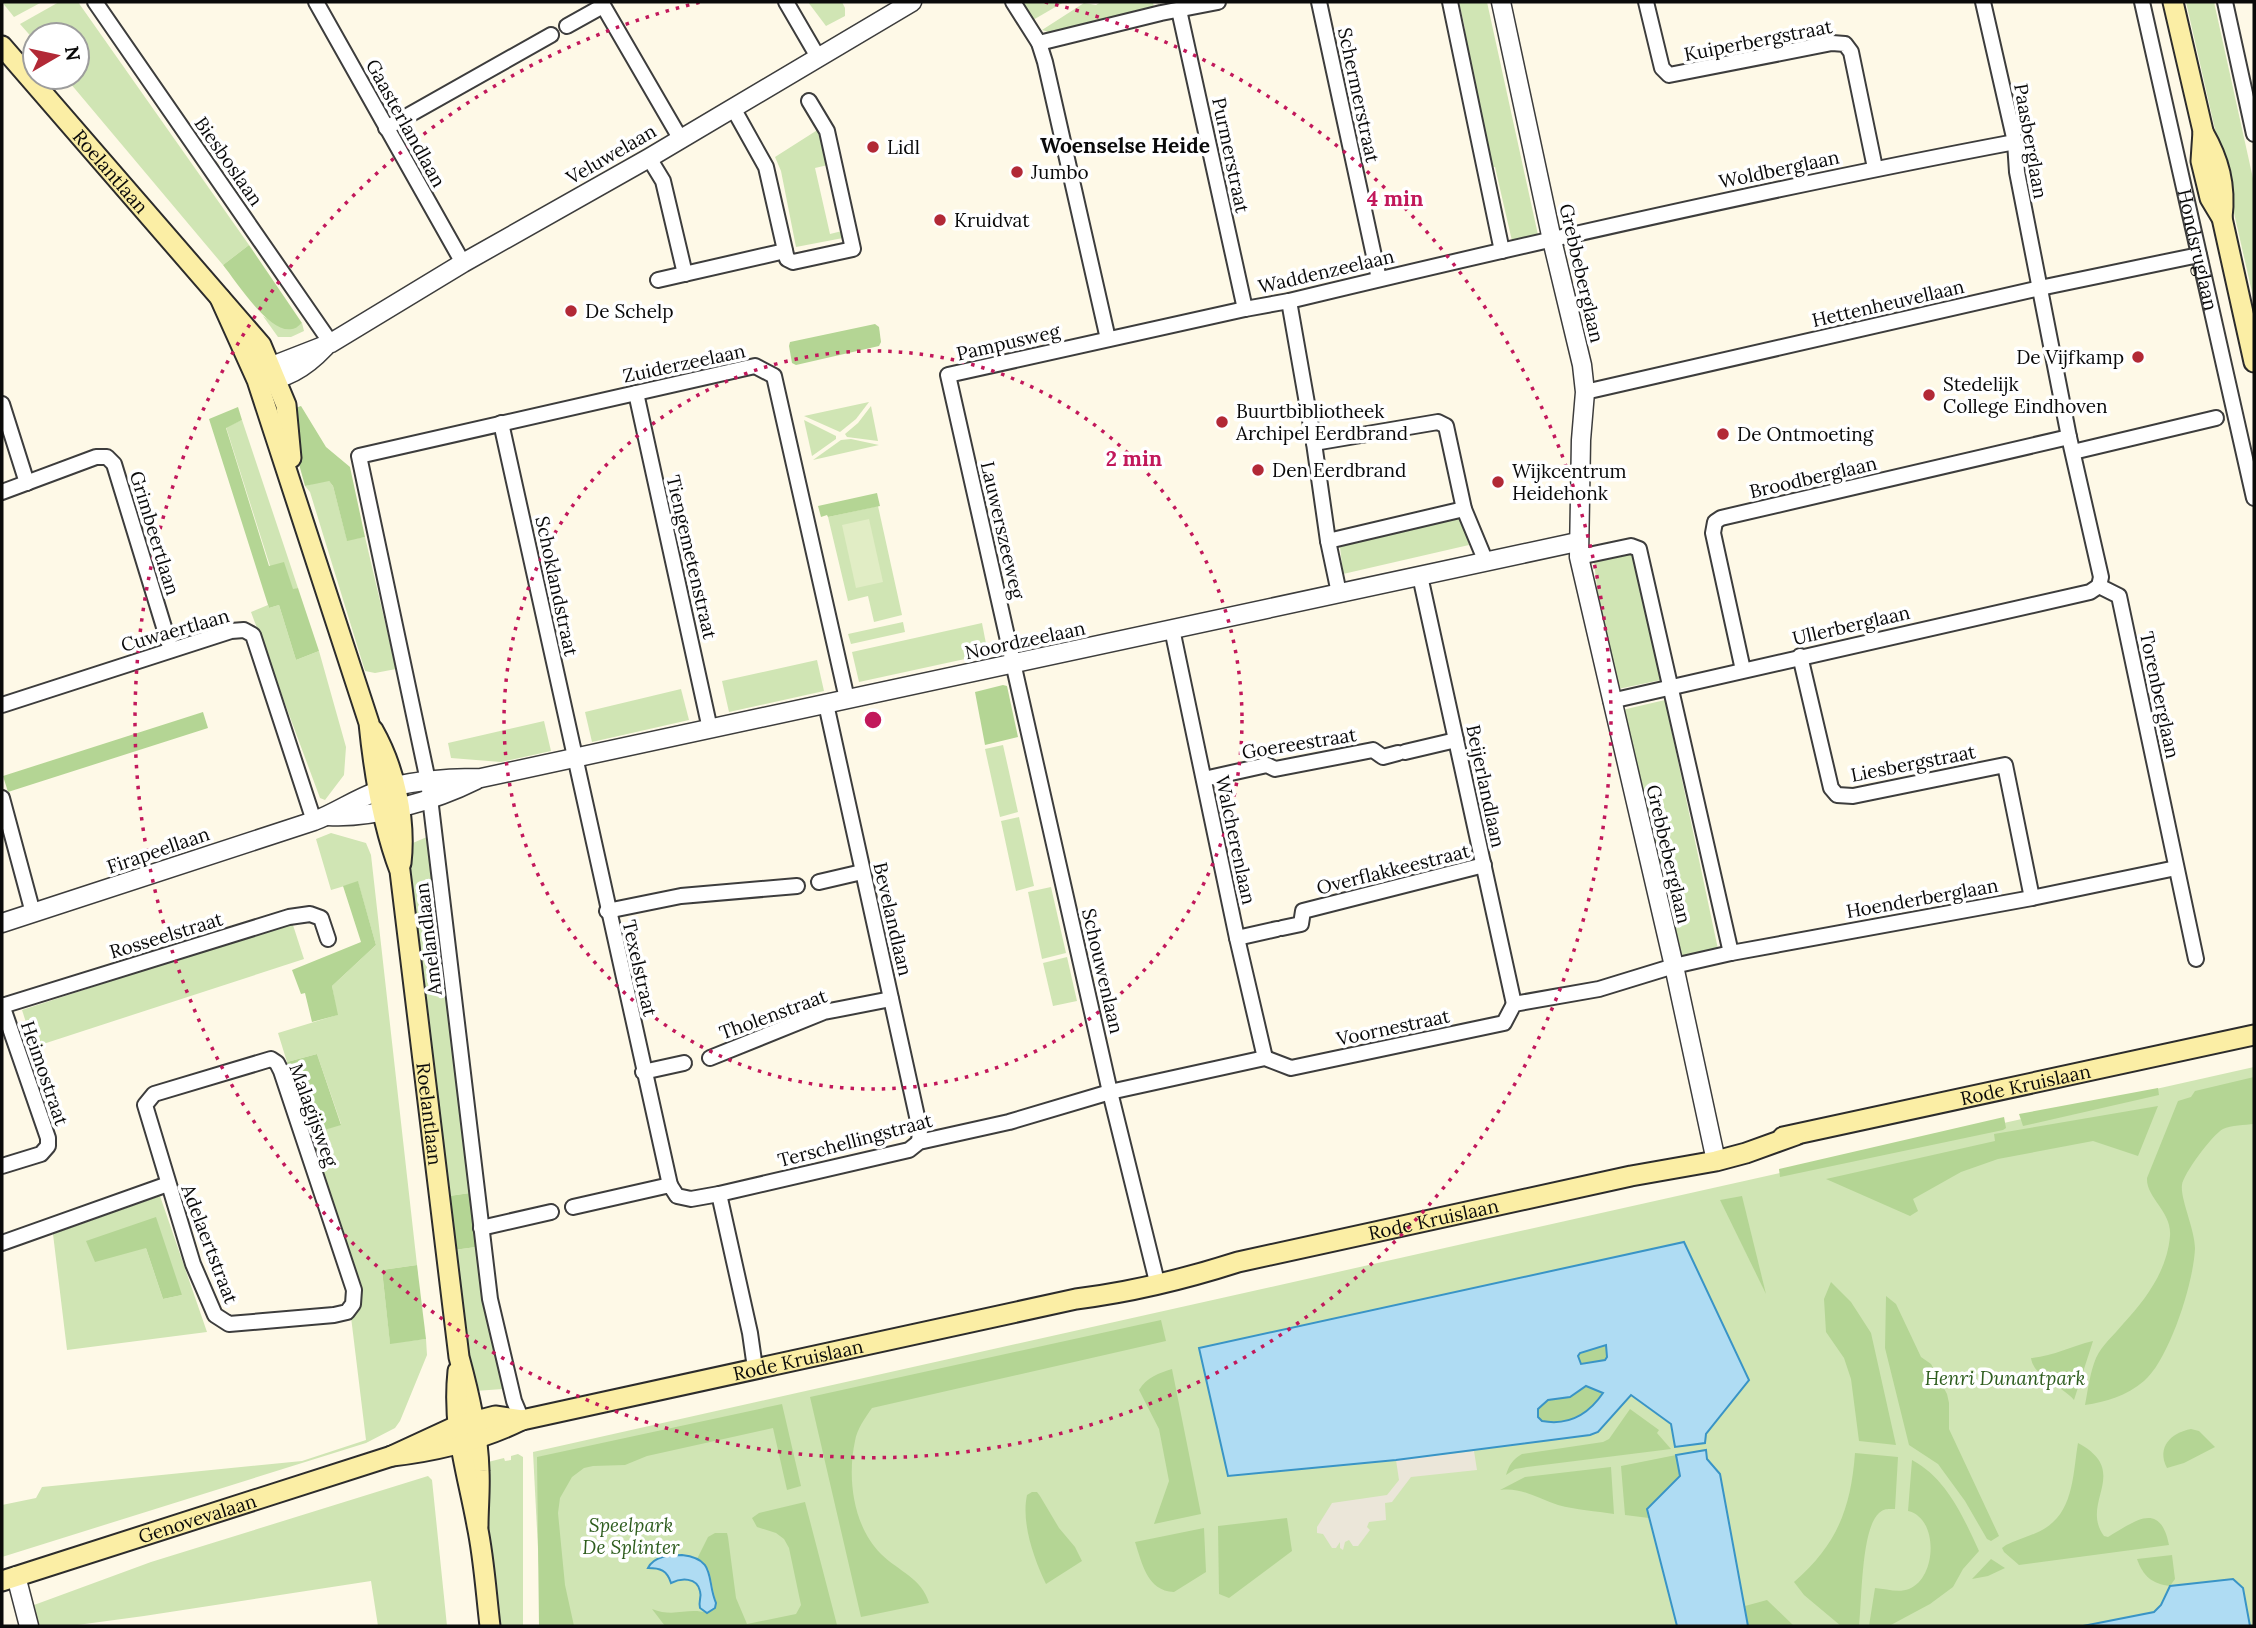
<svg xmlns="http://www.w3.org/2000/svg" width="2256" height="1628" font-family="Lora,serif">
  <rect width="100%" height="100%" fill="#fef9e7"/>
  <g fill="#d0e5b4" fill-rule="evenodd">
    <polygon points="2,2 42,2 14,17"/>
    <polygon points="59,2 78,2 249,245 223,265 65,77 77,77 77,35 35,35 35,41 20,24"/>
    <polygon points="808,2 842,2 845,8 845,16 826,26"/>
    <polygon points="1023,2 1064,2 1033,20"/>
    <polygon points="1101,2 1153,2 1154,8 1049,32 1042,30 1084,3 1096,5"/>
    <polygon points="1459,2 1487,2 1538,235 1512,241 1495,167 1488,167 1458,31 1465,29"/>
    <polygon points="2186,2 2214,2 2254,183 2254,301"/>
    <polygon points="819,129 828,165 815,168 830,234 842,231 843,238 796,247 781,171 775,157"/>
    <path d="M263,316C278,325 285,333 302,323L304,331L291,337H278Z"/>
    <polygon points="869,402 856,419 840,432 804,416"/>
    <polygon points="871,406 878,441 847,437 845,434 858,423"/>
    <polygon points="242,420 298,588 293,590 270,566 226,427"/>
    <polygon points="804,420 836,436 836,439 812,456"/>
    <polygon points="851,439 879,445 813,460 841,440"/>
    <polygon points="323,481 329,481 333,486 347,540 365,537 396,669 375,673 365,671 310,492 305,486"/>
    <polygon points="878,506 902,615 874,622 868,596 848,601 828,517"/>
    <polygon points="1462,515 1469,545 1343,574 1340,547"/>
    <polygon points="1632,551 1661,680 1618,689 1598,595 1594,562 1597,559"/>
    <polygon points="268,605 269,608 279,605 296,660 319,651 346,747 344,775 325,800 320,798 251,612"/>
    <polygon points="903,622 905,632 851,644 848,634"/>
    <polygon points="982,623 988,654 859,682 852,652"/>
    <polygon points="817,660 824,691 729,712 722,681"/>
    <polygon points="681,689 689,720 592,742 585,712"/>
    <polygon points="1665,700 1718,949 1678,957 1622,710"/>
    <polygon points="544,721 551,751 501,762 451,758 448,743"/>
    <polygon points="1003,745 1018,812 1000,817 985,749"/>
    <polygon points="1019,817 1034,886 1016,891 1001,821"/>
    <path d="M331,833L366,843L371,855L417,1265L382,1270L390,1343L426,1339L427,1355L400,1421L395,1428L366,1443L2,1557V1505L36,1498L42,1487L302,1461L366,1440L351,1317C360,1308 360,1297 359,1285L311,1134L341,1124L317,1054L287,1062L278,1033L337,1015L332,986L376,945L358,882L331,890L316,839Z"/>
    <polygon points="427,837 470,1193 449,1196 408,845"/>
    <polygon points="1051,887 1066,953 1042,959 1028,892"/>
    <polygon points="292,922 304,959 34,1047 22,1010"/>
    <polygon points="1067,957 1077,1001 1053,1006 1043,963"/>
    <polygon points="2254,1067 2254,1626 542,1626 533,1452"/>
    <path d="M160,1196L207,1332L67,1350L53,1234ZM146,1248L182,1295L163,1299Z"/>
    <polygon points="476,1247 483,1300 503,1389 475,1391 465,1351 454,1250"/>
    <polygon points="518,1454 523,1457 523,1626 498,1626 485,1500 484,1463 504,1458 505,1461 511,1460 511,1456"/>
    <polygon points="428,1476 432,1480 447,1626 378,1626 371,1581 144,1616 70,1626 39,1626 34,1605 151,1562"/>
  </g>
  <g fill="#b4d594">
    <path d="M249,245L302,323C299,325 296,329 292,329C269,334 236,281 223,265Z"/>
    <polygon points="875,324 879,327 881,342 879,346 796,365 792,363 789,346 790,342"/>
    <polygon points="301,406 326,447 350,467 365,537 347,541 333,486 329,481 305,486 291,435 295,408"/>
    <polygon points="238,407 242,420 226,428 269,566 284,562 293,589 298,588 319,651 296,660 279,605 269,608 209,419"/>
    <polygon points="877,493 880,506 828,517 827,515 821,517 818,506"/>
    <polygon points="1003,685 1007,686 1018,737 985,745 975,692"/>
    <polygon points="203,712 208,728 8,792 3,776"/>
    <polygon points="358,881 376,945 332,986 338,1015 312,1022 305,993 301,994 292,970 361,942 343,886"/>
    <polygon points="317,1054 341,1125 311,1134 287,1062"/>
    <path d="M2254,1077V1124C2245,1125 2231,1125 2223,1129C2213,1134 2183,1174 2182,1185C2180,1198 2195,1230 2195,1248C2194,1282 2169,1360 2144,1381C2126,1396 2106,1402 2085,1405C2088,1390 2090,1372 2096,1358C2102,1345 2114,1335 2123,1324C2146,1299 2167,1271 2170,1236C2172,1211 2146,1198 2147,1178L2178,1101L2191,1097L2195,1091Z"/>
    <polygon points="2158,1088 2159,1095 2023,1126 2019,1114"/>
    <polygon points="2158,1106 2138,1156 2093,1141 1998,1159 1961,1172 1913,1199 1918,1211 1910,1216 1826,1179 1995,1141 1994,1134"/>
    <polygon points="2004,1117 2006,1128 2003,1130 1780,1177 1779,1169"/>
    <polygon points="470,1193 476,1247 454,1250 449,1196"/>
    <polygon points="1742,1196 1766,1294 1720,1200"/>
    <polygon points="156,1217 182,1295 163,1299 146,1248 95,1262 86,1241"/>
    <polygon points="417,1265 426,1339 390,1344 382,1270"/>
    <polygon points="1831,1282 1851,1302 1871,1333 1896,1445 1859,1441 1851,1379 1844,1358 1826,1332 1824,1299"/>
    <polygon points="1886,1296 1896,1304 1921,1357 1931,1364 1947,1394 1949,1403 1949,1429 1999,1536 1991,1541 1987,1539 1965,1501 1938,1464 1909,1445 1885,1348"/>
    <path d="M1161,1320L1166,1341L872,1408C865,1418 857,1429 855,1441C847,1478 853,1526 881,1554C898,1571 922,1578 929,1603L861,1617L810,1397Z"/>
    <path d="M2093,1341L2074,1400C2061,1385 2034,1378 2031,1358C2054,1356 2071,1346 2093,1341Z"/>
    <polygon points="1607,1345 1607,1357 1605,1360 1581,1364 1578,1355 1580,1353"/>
    <path d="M1172,1369L1201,1514L1154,1524L1169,1481L1159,1429L1139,1390C1147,1377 1159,1373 1172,1369Z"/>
    <path d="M1586,1386L1603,1393C1588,1415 1569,1426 1542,1421L1538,1417V1409L1548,1400L1570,1397Z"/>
    <polygon points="782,1404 801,1486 787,1490 773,1428 647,1456 625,1465 593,1466 584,1468 572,1477 560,1498 558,1513 565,1585 574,1626 539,1626 537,1457"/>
    <path d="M1630,1409L1659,1430L1657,1433L1671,1449L1527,1467L1515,1469L1506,1475C1509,1465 1513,1459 1522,1454L1603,1442L1609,1439Z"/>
    <path d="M2191,1429L2199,1431L2215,1447L2184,1463L2167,1468C2156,1447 2171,1433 2191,1429Z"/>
    <path d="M2078,1443C2132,1472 2079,1502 2104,1536L2108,1537C2135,1521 2160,1500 2169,1545L2019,1565L2004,1552L2002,1548L2006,1545C2019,1539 2035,1535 2047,1527C2074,1509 2073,1472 2078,1443Z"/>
    <path d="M1855,1453L1898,1457L1895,1509C1889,1509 1884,1508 1879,1513C1861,1529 1862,1601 1859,1626H1841L1804,1595L1794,1582C1837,1545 1851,1508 1855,1453Z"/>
    <polygon points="1676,1455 1680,1476 1647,1508 1649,1518 1625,1515 1621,1466"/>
    <path d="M1912,1460C1946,1478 1963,1516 1979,1551L1963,1569L1953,1587L1930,1604L1889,1626H1869L1875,1588C1886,1589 1899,1593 1909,1589C1937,1578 1939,1518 1908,1511Z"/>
    <path d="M1611,1467L1614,1514C1596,1511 1576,1510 1558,1505C1538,1499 1523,1487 1500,1490L1525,1477Z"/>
    <path d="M1032,1492H1037L1040,1496L1059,1528L1075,1547L1082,1561L1046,1584C1034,1559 1021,1523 1027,1495Z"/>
    <path d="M805,1502L837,1625L665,1626L652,1609C674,1618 688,1607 707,1613L716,1603L709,1570L697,1559L708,1537L715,1533H727L728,1537L736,1598L747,1624L796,1614L801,1605L789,1548L784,1539L776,1533L757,1527L752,1518L759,1513Z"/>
    <polygon points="1287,1518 1292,1551 1229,1598 1219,1594 1218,1526"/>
    <path d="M1204,1528L1206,1572L1174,1592C1147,1591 1142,1563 1135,1542Z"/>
    <path d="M2172,1555L2175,1579L2170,1586C2152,1584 2143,1576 2137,1559Z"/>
    <polygon points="1991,1559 2005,1568 1988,1576 1972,1579"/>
    <polygon points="1767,1600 1794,1626 1748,1626 1745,1606"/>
  </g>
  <polygon fill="#e1edc5" points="869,519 883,582 856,588 842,525"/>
  <polygon fill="#ebe6d9" points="1474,1451 1477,1470 1411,1477 1392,1502 1385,1503 1386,1520 1369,1522 1367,1527 1370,1530 1358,1546 1353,1546 1349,1540 1345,1542 1343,1550 1340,1548 1340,1542 1336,1548 1332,1548 1323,1534 1317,1533 1317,1527 1332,1503 1387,1495 1399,1480 1396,1460"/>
  <g fill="#afdcf3" stroke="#3994c6" stroke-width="2" fill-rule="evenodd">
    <path d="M1684,1242L1749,1380L1706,1434L1705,1443L1675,1447L1671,1424L1631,1395L1598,1432L1590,1435L1396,1460L1228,1476L1199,1348ZM1606,1345L1607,1357L1605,1360L1581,1364L1578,1356L1580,1353ZM1586,1386L1603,1393C1588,1415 1569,1426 1542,1421L1538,1417V1409L1548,1400L1570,1397Z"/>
    <polygon points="1706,1450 1707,1459 1720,1474 1748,1626 1677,1626 1647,1509 1680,1476 1676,1455"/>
    <path d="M682,1555C717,1559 706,1580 716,1603L715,1608L707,1613L700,1608C698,1602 702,1597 700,1591C697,1577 681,1578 671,1583C667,1570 660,1568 648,1568C654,1556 669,1555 682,1555Z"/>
    <polygon points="2233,1579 2243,1588 2250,1626 2083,1626 2154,1612 2161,1605 2170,1586"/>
  </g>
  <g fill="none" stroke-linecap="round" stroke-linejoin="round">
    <defs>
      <g id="minor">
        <polyline points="95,2 331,343"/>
        <polyline points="316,2 463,263"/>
        <polyline points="601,2 680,138"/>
        <polyline points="786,2 818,57"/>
        <polyline points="1013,2 1039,43 1045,62 1108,339"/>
        <polyline points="1319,2 1379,279"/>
        <polyline points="1450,2 1502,251"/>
        <polyline points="1646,2 1662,68 1669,75 1832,43 1845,44 1851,52 1875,168"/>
        <polyline points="1983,2 2015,142 2017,172 2069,437 2101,577 2099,586 2119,596 2196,959"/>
        <path id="s1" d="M2142,2L2254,498"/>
        <polyline points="2225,2 2254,134"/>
        <polyline points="1179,10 1245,309"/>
        <polyline points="567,26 603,6"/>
        <polyline points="1039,43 1161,13 1218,2"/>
        <polyline points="733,108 766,167 787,259 793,262 853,249 827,131 809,101"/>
        <polyline points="386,128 551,35"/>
        <polyline points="649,158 663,181 685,274"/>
        <polyline points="658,280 785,251"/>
        <polyline points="1289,301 1314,443 1328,541 1339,593"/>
        <polyline points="1585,392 2040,288 2199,255"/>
        <polyline points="636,393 710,729"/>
        <polyline points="2,404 27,483"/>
        <polyline points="501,423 670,1185"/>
        <polyline points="1314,443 1438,422 1446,426 1464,509 1486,562"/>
        <polyline points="2073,452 2216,418"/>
        <polyline points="2,492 96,457 107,457 114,464 171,650"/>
        <polyline points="1328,541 1464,509"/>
        <polyline points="1579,557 1631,546 1639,549 1731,953"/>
        <polyline points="1420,576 1514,1004"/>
        <polyline points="1172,629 1237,938 1265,1058"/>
        <polyline points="1800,656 1831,788 1837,795 1853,796 2005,765 2032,898"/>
        <polyline points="1743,670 1713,533 1715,522 1721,518 2069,437"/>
        <polyline points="1611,701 2090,592 2099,586"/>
        <polyline points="826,704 920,1130 919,1142"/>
        <polyline points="2,705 231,631 244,630 253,635 314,821"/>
        <polyline points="1405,752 1456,740"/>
        <polyline points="1204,779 1267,765 1275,769 1373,750 1383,757 1398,753"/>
        <polyline points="2,798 33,913"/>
        <polyline points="819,882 862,872"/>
        <polyline points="607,911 681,896 797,886"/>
        <polyline points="1282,928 1301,924 1303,911 1484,865"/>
        <polyline points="1237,938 1277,929"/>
        <polyline points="2,1005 48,1138 48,1146 41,1154 2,1166"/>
        <polyline points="2,1006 289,917 310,914 321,918 328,939"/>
        <polyline points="710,1058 824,1012 891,999"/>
        <polygon points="271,1059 277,1063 281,1071 354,1290 353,1304 347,1312 334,1315 229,1324 215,1315 193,1264 145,1105 154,1094"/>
        <polyline points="643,1072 684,1063"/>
        <polyline points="719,1194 750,1333 755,1368"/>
        <polyline points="573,1207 670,1185 677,1196 691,1199 719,1194 909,1150 919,1142 1009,1122 1110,1092 1265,1058 1291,1068 1504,1023 1514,1004 1599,989 1674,966 1731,953 2032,898 2176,868"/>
        <polyline points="481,1228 551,1212"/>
        <polyline points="2,1243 168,1184"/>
        <path d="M1158,1286L1110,1092L948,375L1245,309L1289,301C1530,243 1771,188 2015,142"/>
        <polyline points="522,1420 514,1401 490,1299 428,781 359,456 755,366 774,376 847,699"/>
      </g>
      <g id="tertiary">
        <polyline points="1501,2 1552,240 1582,365 1585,392 1581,440 1579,557 1674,966 1716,1161"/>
        <polyline points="261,376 272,366 331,343 463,263 649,158 912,2"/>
        <path d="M263,380C288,380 308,365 325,347"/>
        <path d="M328,816C373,819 436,800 476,780"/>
        <path d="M2,923L314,821C336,813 355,799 378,791C410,780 447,778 481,778L1577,542"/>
        <polyline points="16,1576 29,1626"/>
      </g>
      <g id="secondary">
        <polyline points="2173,2 2203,131 2201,161 2210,198 2222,218 2254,362"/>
        <path id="s2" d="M2,46L261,345L286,405L291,458"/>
        <path d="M2203,132C2219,160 2226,185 2222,218"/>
        <path id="s3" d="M220,298L257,380L369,723C374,773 382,824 400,871L459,1357C469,1394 478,1432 479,1471C480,1489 478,1508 478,1526"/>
        <path d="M373,730C395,769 406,819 401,863"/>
        <path id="s4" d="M1783,1137L2254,1035"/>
        <path d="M458,1371C452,1429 467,1470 477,1525C484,1558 486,1593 490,1626"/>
        <path id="s5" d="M392,1456C437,1451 481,1440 522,1420L1076,1299C1132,1292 1185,1279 1238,1262L1631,1176L1716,1161L1746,1153L1796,1135"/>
        <path id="s6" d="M2,1581L392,1456L457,1426L495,1416L522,1420"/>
      </g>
    </defs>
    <use href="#minor" stroke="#3d3d3d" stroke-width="18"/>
    <use href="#tertiary" stroke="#3d3d3d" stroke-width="21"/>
    <use href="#secondary" stroke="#2c2c2c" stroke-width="23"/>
    <use href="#minor" stroke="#fff" stroke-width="14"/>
    <use href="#tertiary" stroke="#fff" stroke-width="18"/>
    <use href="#secondary" stroke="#fbeea5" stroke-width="19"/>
  </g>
  <g fill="none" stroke="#c2185b" stroke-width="3.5" stroke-dasharray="3.5 7">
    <circle cx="873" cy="720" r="369"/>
    <path d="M1045 2A738 738 0 1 1 701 2"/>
  </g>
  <g fill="#b22936" stroke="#fff" stroke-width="2.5">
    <circle cx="873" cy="147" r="7"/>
    <circle cx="1017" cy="172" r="7"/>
    <circle cx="940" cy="220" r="7"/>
    <circle cx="571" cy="311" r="7"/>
    <circle cx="2138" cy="357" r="7"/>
    <circle cx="1929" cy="395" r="7"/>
    <circle cx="1222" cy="422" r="7"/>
    <circle cx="1723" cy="434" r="7"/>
    <circle cx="1258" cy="470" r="7"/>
    <circle cx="1498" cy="482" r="7"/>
  </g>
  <g text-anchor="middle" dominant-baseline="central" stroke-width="7" stroke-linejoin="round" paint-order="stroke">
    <g font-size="19" fill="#0a0a0a" stroke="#fff">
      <text transform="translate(1758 40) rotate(-11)">Kuiperbergstraat</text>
      <text transform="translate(1359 95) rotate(78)">Schermerstraat</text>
      <text transform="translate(406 123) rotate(61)">Gaasterlandlaan</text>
      <text transform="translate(2031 141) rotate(80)">Paasberglaan</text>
      <text transform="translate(611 154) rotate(-30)">Veluwelaan</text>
      <text transform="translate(1231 155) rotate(78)">Purmerstraat</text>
      <text transform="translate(229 161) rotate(55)">Biesboslaan</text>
      <text transform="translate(1779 169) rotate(-12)">Woldberglaan</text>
      <text stroke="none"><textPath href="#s2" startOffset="166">Roelantlaan</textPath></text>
      <text stroke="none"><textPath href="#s1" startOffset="254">Hondsruglaan</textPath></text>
      <text transform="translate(1326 271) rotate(-13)">Waddenzeelaan</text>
      <text transform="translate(1582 273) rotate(77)">Grebbeberglaan</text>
      <text transform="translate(1888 303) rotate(-13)">Hettenheuvellaan</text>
      <text transform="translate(1008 342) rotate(-13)">Pampusweg</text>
      <text transform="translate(684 363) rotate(-12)">Zuiderzeelaan</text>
      <text transform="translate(1813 477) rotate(-13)">Broodberglaan</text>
      <text transform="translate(1003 530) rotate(77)">Lauwerszeeweg</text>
      <text transform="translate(155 533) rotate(73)">Grimbeertlaan</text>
      <text transform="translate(692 557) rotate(77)">Tiengemetenstraat</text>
      <text transform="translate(557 586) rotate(78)">Schoklandstraat</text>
      <text transform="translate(1851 625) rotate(-13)">Ullerberglaan</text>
      <text transform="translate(175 630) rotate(-16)">Cuwaertlaan</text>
      <text transform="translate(1025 640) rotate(-12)">Noordzeelaan</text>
      <text transform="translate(2160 695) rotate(78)">Torenberglaan</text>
      <text transform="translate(1299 743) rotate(-9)">Goereestraat</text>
      <text transform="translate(1913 763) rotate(-11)">Liesbergstraat</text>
      <text transform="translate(1486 786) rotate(78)">Beijerlandlaan</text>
      <text transform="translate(1236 840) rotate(78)">Walcherenlaan</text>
      <text transform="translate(158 850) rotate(-19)">Firapeellaan</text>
      <text transform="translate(1669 854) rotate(77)">Grebbeberglaan</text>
      <text transform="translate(1393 869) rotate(-14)">Overflakkeestraat</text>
      <text transform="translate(1922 898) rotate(-10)">Hoenderberglaan</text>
      <text transform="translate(893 919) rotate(77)">Bevelandlaan</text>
      <text transform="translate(166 935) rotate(-17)">Rosseelstraat</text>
      <text transform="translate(428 939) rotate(-97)">Amelandlaan</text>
      <text transform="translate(640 968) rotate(77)">Texelstraat</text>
      <text transform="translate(1103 971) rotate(77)">Schouwenlaan</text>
      <text transform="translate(773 1014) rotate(-20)">Tholenstraat</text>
      <text transform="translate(1393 1027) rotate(-12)">Voornestraat</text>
      <text transform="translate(45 1073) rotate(71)">Heimostraat</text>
      <text stroke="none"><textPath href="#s4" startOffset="248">Rode Kruislaan</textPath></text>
      <text stroke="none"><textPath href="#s3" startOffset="847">Roelantlaan</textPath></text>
      <text transform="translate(314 1115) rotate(70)">Malagijsweg</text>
      <text transform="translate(855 1140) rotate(-15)">Terschellingstraat</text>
      <text stroke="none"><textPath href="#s5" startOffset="1069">Rode Kruislaan</textPath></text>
      <text transform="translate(210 1244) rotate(69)">Adelaertstraat</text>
      <text stroke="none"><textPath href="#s5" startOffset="418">Rode Kruislaan</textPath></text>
      <text stroke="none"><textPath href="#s6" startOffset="205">Genovevalaan</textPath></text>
    </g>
    <g font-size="19" fill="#0a0a0a" stroke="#fff" text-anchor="start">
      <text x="887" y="147">Lidl</text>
      <text x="1031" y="172">Jumbo</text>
      <text x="954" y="220">Kruidvat</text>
      <text x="585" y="311">De Schelp</text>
      <text x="2124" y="357" text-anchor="end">De Vijfkamp</text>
      <text x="1943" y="384">Stedelijk<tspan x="1943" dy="22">College Eindhoven</tspan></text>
      <text x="1236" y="411">Buurtbibliotheek<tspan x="1236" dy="22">Archipel Eerdbrand</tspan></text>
      <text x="1737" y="434">De Ontmoeting</text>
      <text x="1272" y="470">Den Eerdbrand</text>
      <text x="1512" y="471">Wijkcentrum<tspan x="1512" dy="22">Heidehonk</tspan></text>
    </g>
    <g font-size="19" font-style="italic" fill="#2e5d1e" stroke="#fff">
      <text x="2005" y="1378">Henri Dunantpark</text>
      <text x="631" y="1525">Speelpark<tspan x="631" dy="22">De Splinter</tspan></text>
    </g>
    <g font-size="21" font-weight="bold" fill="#0a0a0a" stroke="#fff">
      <text x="1125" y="145">Woenselse Heide</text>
    </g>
  </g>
  <circle cx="873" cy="720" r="10" fill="#c2185b" stroke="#fff" stroke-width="3.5"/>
  <g font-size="21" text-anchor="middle" font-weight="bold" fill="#c2185b" stroke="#fff" stroke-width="7" stroke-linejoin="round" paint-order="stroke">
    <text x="1395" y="206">4 min</text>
    <text x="1134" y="466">2 min</text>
  </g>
  <rect width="2256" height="1628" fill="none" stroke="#0a0a0a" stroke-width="7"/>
  <g transform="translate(56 56) rotate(81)"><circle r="33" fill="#ffffff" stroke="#9d9d9d" stroke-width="2"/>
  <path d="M0-5L12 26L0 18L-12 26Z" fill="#b22936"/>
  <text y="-10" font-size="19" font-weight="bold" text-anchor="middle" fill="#0a0a0a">N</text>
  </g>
</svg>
